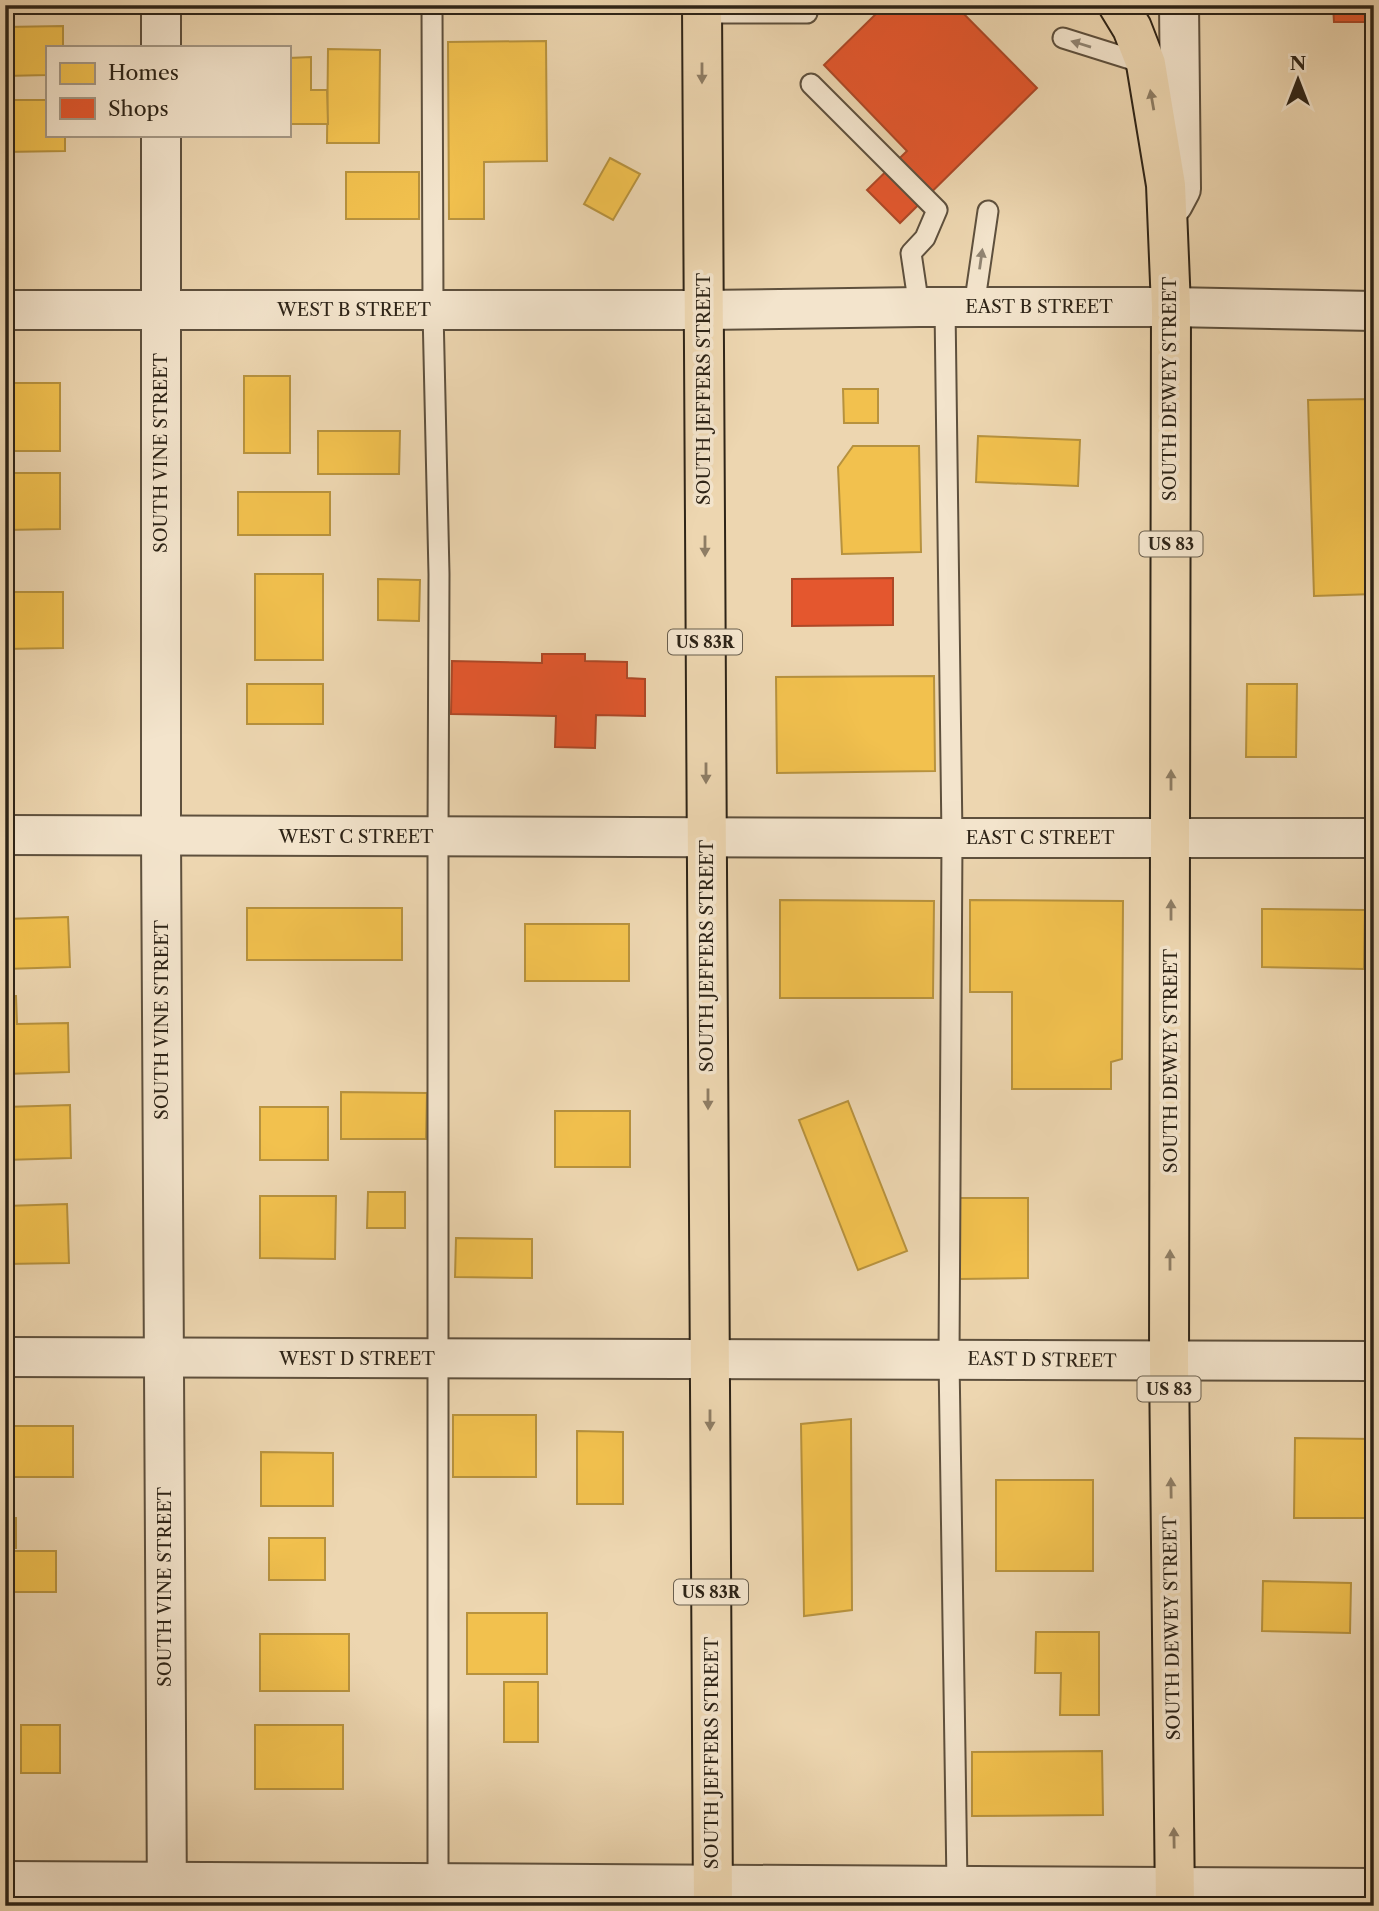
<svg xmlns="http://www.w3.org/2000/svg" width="1379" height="1911" font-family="'Libre Caslon Text',serif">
  <rect width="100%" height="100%" fill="#edd6b0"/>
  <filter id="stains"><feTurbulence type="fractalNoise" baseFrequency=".00286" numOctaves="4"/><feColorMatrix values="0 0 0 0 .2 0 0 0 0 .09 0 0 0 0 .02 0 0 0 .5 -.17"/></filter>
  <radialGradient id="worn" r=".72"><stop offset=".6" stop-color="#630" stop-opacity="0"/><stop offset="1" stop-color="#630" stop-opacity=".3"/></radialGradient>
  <g fill="#f2c14e" stroke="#b7923e" stroke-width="2">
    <polygon points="63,26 63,47 47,47 47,75 5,76 5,27"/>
    <polygon points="546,41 547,161 484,162 484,219 449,219 448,42"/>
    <polygon points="328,49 380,50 379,143 327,143"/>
    <polygon points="311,57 311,90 327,90 328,124 289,124 289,58"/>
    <polygon points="5,100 47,100 47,135 65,135 65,151 5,152"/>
    <polygon points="610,158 640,174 613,220 584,204"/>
    <rect x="346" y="172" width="73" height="47"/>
    <rect x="244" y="376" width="46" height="77"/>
    <rect x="5" y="383" width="55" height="68"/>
    <polygon points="843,389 878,389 878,423 844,423"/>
    <polygon points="1374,399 1374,594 1314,596 1308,400"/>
    <polygon points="318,431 400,431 399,474 318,474"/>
    <polygon points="978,436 1080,440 1078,486 976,482"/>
    <polygon points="853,446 919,446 921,552 842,554 838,467"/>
    <polygon points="5,473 60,473 60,529 5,530"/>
    <rect x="238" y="492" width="92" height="43"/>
    <rect x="255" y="574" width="68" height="86"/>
    <polygon points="378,579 420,580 419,621 378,620"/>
    <polygon points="5,592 63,592 63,648 5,649"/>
    <polygon points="934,676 935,771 777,773 776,677"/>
    <rect x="247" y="684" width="76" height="40"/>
    <polygon points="1247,684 1297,684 1296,757 1246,757"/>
    <polygon points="780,900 934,901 933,998 780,998"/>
    <polygon points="970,900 1123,901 1122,1059 1111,1062 1111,1089 1012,1089 1012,992 970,992"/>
    <rect x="247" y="908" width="155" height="52"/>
    <polygon points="1262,909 1365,910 1364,969 1262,967"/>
    <polygon points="68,917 70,967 5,969 5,919"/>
    <rect x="525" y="924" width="104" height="57"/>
    <polygon points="5,996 16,996 17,1024 68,1023 69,1072 5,1074"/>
    <polygon points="341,1092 427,1093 426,1139 341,1139"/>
    <polygon points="848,1101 907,1251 858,1270 799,1120"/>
    <polygon points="70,1105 71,1158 5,1160 5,1107"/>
    <rect x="260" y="1107" width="68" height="53"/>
    <rect x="555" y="1111" width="75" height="56"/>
    <polygon points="368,1192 405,1192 405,1228 367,1228"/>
    <polygon points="260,1196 336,1196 335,1259 260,1258"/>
    <polygon points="959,1198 1028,1198 1028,1278 959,1279"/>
    <polygon points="67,1204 69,1263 5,1264 5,1206"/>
    <polygon points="456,1238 532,1239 532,1278 455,1277"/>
    <rect x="453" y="1415" width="83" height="62"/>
    <polygon points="851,1419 852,1610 804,1616 801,1424"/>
    <rect x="5" y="1426" width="68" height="51"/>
    <polygon points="577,1431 623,1432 623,1504 577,1504"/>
    <polygon points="1295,1438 1374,1439 1374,1518 1294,1518"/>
    <polygon points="261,1452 333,1453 333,1506 261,1506"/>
    <rect x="996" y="1480" width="97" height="91"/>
    <rect x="5" y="1518" width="11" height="30"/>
    <rect x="269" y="1538" width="56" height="42"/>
    <rect x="14" y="1551" width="42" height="41"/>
    <polygon points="1263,1581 1351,1583 1350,1633 1262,1631"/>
    <rect x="467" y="1613" width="80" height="61"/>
    <polygon points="1036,1632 1099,1632 1099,1715 1060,1715 1061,1673 1035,1673"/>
    <rect x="260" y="1634" width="89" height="57"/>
    <rect x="504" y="1682" width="34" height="60"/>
    <rect x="21" y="1725" width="39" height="48"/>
    <rect x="255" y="1725" width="88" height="64"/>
    <polygon points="1102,1751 1103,1815 972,1816 972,1752"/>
  </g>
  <g fill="#e4572e" stroke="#ad4827" stroke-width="2">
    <polygon points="885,5 955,5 1037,88 900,223 867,190 907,151 824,65"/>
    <polygon points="1333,5 1374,5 1374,22 1334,22"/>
    <polygon points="893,578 893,625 792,626 792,579"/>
    <polygon points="542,654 585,654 585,661 627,662 627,678 645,679 645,716 596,715 595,748 555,747 556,716 451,714 452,661 542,663"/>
  </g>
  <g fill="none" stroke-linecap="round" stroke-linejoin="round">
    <defs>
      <g id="service">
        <polyline points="432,5 433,311 439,574 438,837 438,1906"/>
        <polyline points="702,13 807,13"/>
        <polyline points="1063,38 1146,64"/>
        <polyline points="811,84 937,210 925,238 911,253 919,307"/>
        <polyline points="945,307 952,838 949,1359 957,1885"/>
        <polyline points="974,307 988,211"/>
      </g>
      <g id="minor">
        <polyline points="161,5 161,47"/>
        <polyline points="161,135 161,836 167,1906"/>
        <polyline points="1173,204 1181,189 1179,5"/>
        <polyline points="5,835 952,838 1374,838"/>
        <polyline points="5,1357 1374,1361"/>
        <polyline points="5,1881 1374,1888"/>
      </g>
      <polyline id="tertiary" points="5,310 704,310 919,307 1171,307 1374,311"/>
      <g id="trunk">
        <polyline points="702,5 713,1906"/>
        <polyline points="1118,5 1132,28 1146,64 1166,185 1171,307 1169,1361 1175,1906"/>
      </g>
    </defs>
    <use href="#service" stroke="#5e503d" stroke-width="23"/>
    <use href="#minor" stroke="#5e503d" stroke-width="42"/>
    <use href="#tertiary" stroke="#5e503d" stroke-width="42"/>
    <use href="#trunk" stroke="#2e2417" stroke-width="42"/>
    <use href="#service" stroke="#f3e4cc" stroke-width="19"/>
    <use href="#minor" stroke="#f3e4cc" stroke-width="38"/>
    <use href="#tertiary" stroke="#f3e4cc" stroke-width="38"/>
    <use href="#trunk" stroke="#edd6b0" stroke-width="38"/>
  </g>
  <defs><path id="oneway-solid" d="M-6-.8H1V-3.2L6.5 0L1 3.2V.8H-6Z" transform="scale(1.75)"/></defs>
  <g fill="#908472">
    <use href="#oneway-solid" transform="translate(1081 44) rotate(-163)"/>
    <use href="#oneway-solid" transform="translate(981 259) rotate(-82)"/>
  </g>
  <g fill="#8e7d64">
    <use href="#oneway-solid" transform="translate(702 73) rotate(90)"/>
    <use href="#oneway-solid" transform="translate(1152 100) rotate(-100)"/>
    <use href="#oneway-solid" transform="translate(705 546) rotate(90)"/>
    <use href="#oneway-solid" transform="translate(706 773) rotate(90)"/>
    <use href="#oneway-solid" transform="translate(1171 780) rotate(-90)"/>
    <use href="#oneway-solid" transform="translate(1171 910) rotate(-90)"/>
    <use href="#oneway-solid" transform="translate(708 1099) rotate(90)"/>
    <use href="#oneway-solid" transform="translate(1170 1260) rotate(-90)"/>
    <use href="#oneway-solid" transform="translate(710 1420) rotate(90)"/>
    <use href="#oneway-solid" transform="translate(1171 1488) rotate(-91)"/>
    <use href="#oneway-solid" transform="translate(1174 1838) rotate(-91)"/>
  </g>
  <g text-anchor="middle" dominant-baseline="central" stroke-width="7" stroke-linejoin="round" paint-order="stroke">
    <g fill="#f3e4cc" stroke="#695e4d" stroke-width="2">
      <rect x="1139.5" y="531.5" width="63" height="25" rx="5"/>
      <rect x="668" y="629.5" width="74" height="25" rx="5"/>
      <rect x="1137.5" y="1376.5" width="63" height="25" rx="5"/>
      <rect x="674" y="1579.5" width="74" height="25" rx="5"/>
    </g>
    <g font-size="16" font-weight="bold" fill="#2e2417">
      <text x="1171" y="544">US 83</text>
      <text x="705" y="642">US 83R</text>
      <text x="1169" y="1389">US 83</text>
      <text x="711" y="1592">US 83R</text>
    </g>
    <g font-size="18" fill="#2e2417" stroke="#f3e4cc">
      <text x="1039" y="307">EAST B STREET</text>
      <text x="354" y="310">WEST B STREET</text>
      <text transform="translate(704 389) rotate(-90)">SOUTH JEFFERS STREET</text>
      <text transform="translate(1170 389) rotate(-90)">SOUTH DEWEY STREET</text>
      <text transform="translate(161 453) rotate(-90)">SOUTH VINE STREET</text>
      <text x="356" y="837">WEST C STREET</text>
      <text x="1040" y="838">EAST C STREET</text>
      <text transform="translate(707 956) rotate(-90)">SOUTH JEFFERS STREET</text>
      <text transform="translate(162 1020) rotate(-90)">SOUTH VINE STREET</text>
      <text transform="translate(1171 1061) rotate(-90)">SOUTH DEWEY STREET</text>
      <text x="357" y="1359">WEST D STREET</text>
      <text transform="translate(1042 1360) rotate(1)">EAST D STREET</text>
      <text transform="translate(165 1587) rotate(-90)">SOUTH VINE STREET</text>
      <text transform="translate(1172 1628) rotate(-91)">SOUTH DEWEY STREET</text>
      <text transform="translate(712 1753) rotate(-90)">SOUTH JEFFERS STREET</text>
    </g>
  </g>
  <rect width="1379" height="1911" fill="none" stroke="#edd6b0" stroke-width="28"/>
  <rect x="7" y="7" width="1365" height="1897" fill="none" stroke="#2e2417" stroke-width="3.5"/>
  <rect x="14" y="14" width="1351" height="1883" fill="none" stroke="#2e2417" stroke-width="2"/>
  <rect x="46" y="46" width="245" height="91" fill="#f3e4cc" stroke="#a49784" stroke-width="2"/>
  <rect x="60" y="63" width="35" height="21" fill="#f2c14e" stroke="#a49784" stroke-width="2"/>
  <text x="108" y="80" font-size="21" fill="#2e2417">Homes</text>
  <rect x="60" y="98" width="35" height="21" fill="#e4572e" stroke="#a49784" stroke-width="2"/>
  <text x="108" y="116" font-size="21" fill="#2e2417">Shops</text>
  <g transform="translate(1298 80)" stroke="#f3e4cc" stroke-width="5" paint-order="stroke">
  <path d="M0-5L12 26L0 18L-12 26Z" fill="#2e2417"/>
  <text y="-10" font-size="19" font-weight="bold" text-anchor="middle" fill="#2e2417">N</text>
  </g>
  <rect width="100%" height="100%" filter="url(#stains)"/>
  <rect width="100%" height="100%" fill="url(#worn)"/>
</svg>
